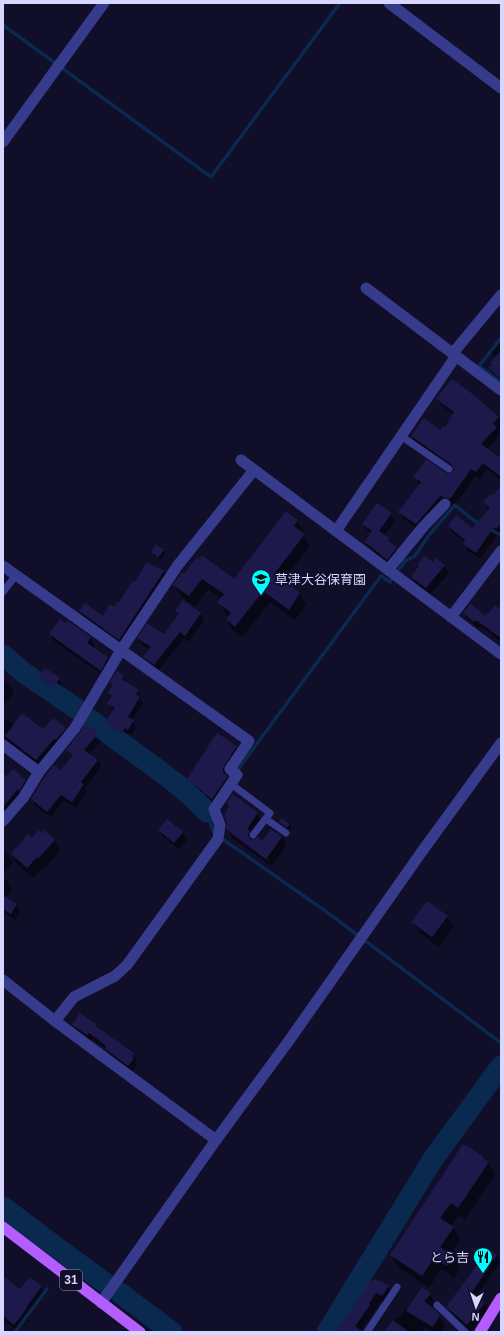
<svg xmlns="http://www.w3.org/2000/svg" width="504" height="1335" font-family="Helvetica,'Noto Sans JP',sans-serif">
  <rect width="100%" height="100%" fill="#100e29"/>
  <g fill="#0007" fill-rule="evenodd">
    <polygon points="500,343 501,344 501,383 495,378 489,368 492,365 491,363 495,358 492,352"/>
    <polygon points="474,397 498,418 501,422 501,427 498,431 500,435 487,449 499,458 500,457 501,457 501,480 487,469 480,479 476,476 454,506 445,503 421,531 404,519 399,512 420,485 414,477 451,475 454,470 416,443 412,436 445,429 454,415 442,406 437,399"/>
    <polygon points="501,488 501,535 498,534 480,559 468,551 465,542 453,533 449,526 472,530 489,510 484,502 493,497"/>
    <polygon points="391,514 395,521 384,536 389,539 400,555 391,566 370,548 366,542 372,534 367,530 363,524"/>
    <polygon points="297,521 304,532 302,534 310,546 282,582 300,594 306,605 295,620 270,602 242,637 233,630 227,619 229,616 225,613 219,602 222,599 208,589 195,607 181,596 174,585 184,575 234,581"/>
    <polygon points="163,550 165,554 160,560 154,556 152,552"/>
    <polygon points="437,560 445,566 449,573 430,594 416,584 412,577"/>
    <polygon points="148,563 164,572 167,578 123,646 84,618 80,612 104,617 119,604 135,584"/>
    <polygon points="183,602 201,614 204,620 189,642 184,638 158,671 148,663 145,657 150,650 142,645 139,638 165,635 179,616 176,611"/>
    <polygon points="501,611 501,642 480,626 478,628 468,620 464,613 486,617"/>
    <polygon points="68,623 91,638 94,645 93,648 108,658 112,665 105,677 54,641 50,634"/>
    <polygon points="124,676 127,682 138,691 141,697 140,699 143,703 132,720 136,727 131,735 128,733 125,738 109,729 105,723 114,710 109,703 112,698 109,693 113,686 111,682"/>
    <polygon points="40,677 59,679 63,686 57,694 43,684"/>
    <polygon points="3,681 10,686 14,693 3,706"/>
    <polygon points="3,717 14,725 44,731 65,729 69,736 40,767 3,738"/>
    <polygon points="97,735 101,741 89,755 98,760 101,767 85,788 87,791 76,808 64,800 51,817 35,806 32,799 61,772 73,757 68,750"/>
    <polygon points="236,747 241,755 228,773 227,778 232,785 217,807 192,788 187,780"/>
    <polygon points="25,780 29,787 3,818 3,785"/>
    <path d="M230,807L257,814L262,822L252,837L254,841L262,842L282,837L286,846L271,866L232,838L227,829ZM231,831L270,861L269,862L231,834Z"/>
    <polygon points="167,821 183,833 187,840 179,849 163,837 159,830"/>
    <polygon points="280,822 290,824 291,828 289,830 282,825"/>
    <polygon points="33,839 54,840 60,851 45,868 43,867 33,878 18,865 12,855"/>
    <polygon points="3,851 9,855 13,862 3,874"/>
    <polygon points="3,878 8,882 12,889 6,897 17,905 20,911 15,920 3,911"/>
    <polygon points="447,917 453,927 438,947 419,932 413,922"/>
    <polygon points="73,1025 95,1025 97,1028 133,1054 137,1060 135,1062 137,1065 132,1072 109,1055 106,1049 92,1039 91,1041 77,1031"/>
    <polygon points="483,1157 488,1162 495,1174 465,1219 458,1215 451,1226 453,1227 460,1240 450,1255 453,1256 460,1269 454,1278 441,1269 429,1288 398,1267 391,1255"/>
    <polygon points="489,1251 497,1256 500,1262 476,1297 484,1303 488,1310 471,1331 451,1313 447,1307 478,1267"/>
    <polygon points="3,1274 7,1280 21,1291 41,1287 45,1293 30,1313 28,1319 18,1331 5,1321 3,1318"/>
    <polygon points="371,1282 388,1287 392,1294 385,1304 381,1301 360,1332 337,1332"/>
    <polygon points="430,1294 435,1303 432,1308 439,1316 445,1325 441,1332 433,1332 425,1327 421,1332 386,1332 396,1317 398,1319 405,1309 407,1310"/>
  </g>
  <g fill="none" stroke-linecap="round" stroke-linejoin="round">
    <g stroke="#09294e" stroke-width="3.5">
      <polyline points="3,25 211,177 340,3"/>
      <polyline points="501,338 479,366 501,382"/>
      <polyline points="487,528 501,535"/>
      <polyline points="236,772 381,576 390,582 405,561 415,556 429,535 455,505 472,519 480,524"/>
      <polyline points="211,806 207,812 214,833 331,915 501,1043"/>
      <polyline points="15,1332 47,1289"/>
    </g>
    <g stroke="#09294e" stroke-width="21">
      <polyline points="3,655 24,673 77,709"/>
      <path d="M91,720C129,751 173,776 207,812"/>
      <polyline points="3,1207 68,1256 104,1282"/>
      <polyline points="120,1293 172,1332"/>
      <polyline points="327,1332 433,1159 501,1066"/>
    </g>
  </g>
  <g fill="#1e194b">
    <polygon points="501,350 501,379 488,368 492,364 490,363"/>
    <polygon points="452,379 475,396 499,417 493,424 497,427 481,444 501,458 501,477 483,463 476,472 471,469 450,499 440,496 416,524 398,512 421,482 413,477 426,459 448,474 451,473 454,469 452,465 411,436 424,418 440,430 443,426 445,428 454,412 436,399"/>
    <polygon points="501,486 501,524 496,529 494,527 476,553 463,544 465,540 448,526 456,515 472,528 490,508 483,502 491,494 493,495"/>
    <polygon points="377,503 392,513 379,531 389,538 388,540 397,548 387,560 365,542 372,531 362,524"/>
    <polygon points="286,511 298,520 294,526 305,534 274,574 300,593 289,610 263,591 235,627 226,619 231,613 217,602 224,594 202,579 189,596 173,585 182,572 184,574 196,558 198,560 202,555 234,579"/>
    <polygon points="156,544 164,550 158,558 151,552"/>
    <polygon points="424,556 433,562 436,558 445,565 426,588 411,577 419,566 417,565"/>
    <polygon points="147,562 164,571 119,640 79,611 85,603 103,616 110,604 114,607 118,602 119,602 133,581 135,582"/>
    <polygon points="183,600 201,613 185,636 180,632 154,665 143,657 151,647 137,638 147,623 164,634 179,614 175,611"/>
    <polygon points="470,603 485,616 488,612 489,613 495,605 501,610 501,638 476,620 474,622 463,613"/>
    <polygon points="60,619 66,623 68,621 71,623 91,637 87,643 108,657 101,671 49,634"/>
    <polygon points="45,668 60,678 53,688 38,677"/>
    <polygon points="117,671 124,676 122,679 139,690 136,694 140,697 128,717 134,720 128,730 125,728 122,733 104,723 115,708 107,703 112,696 108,693 113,684 110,682"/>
    <polygon points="22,713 43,729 53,718 66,728 56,740 54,739 36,760 5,736"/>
    <polygon points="86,723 98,734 84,750 98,760 81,782 84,784 72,802 61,795 47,812 31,799 45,776 54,765 61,770 73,755 66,750 80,732"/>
    <polygon points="217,733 237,746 223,768 223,772 228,776 212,799 202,792 203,791 186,780"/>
    <polygon points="13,769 26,780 19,791 18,789 3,807 3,773 7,776"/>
    <polygon points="233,794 258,813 247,829 250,831 248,835 250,839 255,840 258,837 262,841 271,829 282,837 266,859 226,829 227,823 224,816 229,806 226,803"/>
    <polygon points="281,818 290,824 287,828 279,822"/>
    <polygon points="167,819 183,832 174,843 158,830"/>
    <polygon points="39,830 42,833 44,830 55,840 38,859 37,857 27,868 11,854 28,834 32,838"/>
    <polygon points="3,895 17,904 11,914 3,909"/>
    <polygon points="427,901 448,916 432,937 411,922"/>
    <polygon points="80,1013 96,1024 95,1026 134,1053 132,1056 134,1058 128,1066 105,1049 106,1046 89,1033 87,1035 72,1025"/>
    <polygon points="463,1144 468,1147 468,1146 484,1157 483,1158 489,1162 458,1208 451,1203 440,1218 454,1227 440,1247 454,1256 447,1266 434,1258 422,1276 390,1255"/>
    <polygon points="489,1249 497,1255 472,1292 485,1303 467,1325 446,1307 477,1265 478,1266"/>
    <polygon points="3,1276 20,1289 30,1277 42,1286 27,1306 28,1306 24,1311 25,1311 14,1325 3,1316"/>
    <polygon points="374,1279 378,1281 379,1280 389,1286 382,1296 376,1293 369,1304 370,1305 355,1326 362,1331 362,1332 336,1332 371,1280 373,1281"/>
    <polygon points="422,1287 431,1294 424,1301 433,1308 440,1315 433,1327 406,1311"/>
    <polygon points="393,1320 409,1332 384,1332"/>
  </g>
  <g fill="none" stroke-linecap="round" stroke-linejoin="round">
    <g stroke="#363b8b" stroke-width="7">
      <polyline points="401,436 449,469"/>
      <polyline points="3,592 16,575"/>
      <polyline points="231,784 270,813 253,835"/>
      <polyline points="266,819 286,833"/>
      <polyline points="437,1305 465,1332"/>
      <polyline points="367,1332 397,1287"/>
    </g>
    <g stroke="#363b8b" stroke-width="11">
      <polyline points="389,3 501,88"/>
      <polyline points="366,288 501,390"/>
      <polyline points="453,353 501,295"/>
      <polyline points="241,460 501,654"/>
      <polyline points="336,531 456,356"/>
      <polyline points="3,566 249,741 230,769 237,775 214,809 220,825 218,839 127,965 115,976 74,997 55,1021"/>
      <polyline points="388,570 423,527 445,504"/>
      <polyline points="451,617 501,551"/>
      <polyline points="3,745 39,772"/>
      <polyline points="3,821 23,798 39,772 75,728 121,650 178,565 254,470"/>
      <polyline points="3,980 55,1021 216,1140"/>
      <polyline points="101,1303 216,1140 288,1042 423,850 501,743"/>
    </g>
    <polyline stroke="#363b8b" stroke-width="11" points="3,142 104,3"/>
    <g stroke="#b35dff" stroke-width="11">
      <polyline points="3,1227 140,1332"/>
      <polyline points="480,1332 501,1298"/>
    </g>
  </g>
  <defs>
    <symbol id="school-pin" viewBox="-11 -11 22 30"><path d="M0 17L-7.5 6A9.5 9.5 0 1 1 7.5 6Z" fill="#02feff" stroke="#100e29"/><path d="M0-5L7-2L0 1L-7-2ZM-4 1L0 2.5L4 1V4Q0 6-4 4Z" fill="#111"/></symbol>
    <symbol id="restaurant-pin" viewBox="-11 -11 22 30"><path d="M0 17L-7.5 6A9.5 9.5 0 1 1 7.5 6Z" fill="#02feff" stroke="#100e29"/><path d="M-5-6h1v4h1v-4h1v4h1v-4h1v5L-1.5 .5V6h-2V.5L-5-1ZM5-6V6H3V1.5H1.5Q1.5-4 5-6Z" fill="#111"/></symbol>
  </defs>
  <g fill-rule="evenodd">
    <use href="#school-pin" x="250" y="568" width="22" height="30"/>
    <use href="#restaurant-pin" x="472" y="1246" width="22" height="30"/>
  </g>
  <g text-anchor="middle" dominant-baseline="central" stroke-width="3.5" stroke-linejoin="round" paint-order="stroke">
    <rect fill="#100e29" stroke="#9b9abf" stroke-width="1" x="60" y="1270" width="22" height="20" rx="3"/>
    <g font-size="12" font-weight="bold" fill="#d7d6ff">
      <text x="71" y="1280">31</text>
    </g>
    <g font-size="13" fill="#d7d6ff" stroke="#100e29" text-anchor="start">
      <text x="275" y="579">草津大谷保育園</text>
      <text x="469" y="1257" text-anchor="end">とら吉</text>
    </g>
  </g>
  <rect width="504" height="1335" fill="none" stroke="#d7d6ff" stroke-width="8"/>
  <g transform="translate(476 1307) rotate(183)" stroke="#100e29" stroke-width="3" paint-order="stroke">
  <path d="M0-3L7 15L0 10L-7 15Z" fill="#d7d6ff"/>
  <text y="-6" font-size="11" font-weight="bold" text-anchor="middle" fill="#d7d6ff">N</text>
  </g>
</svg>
